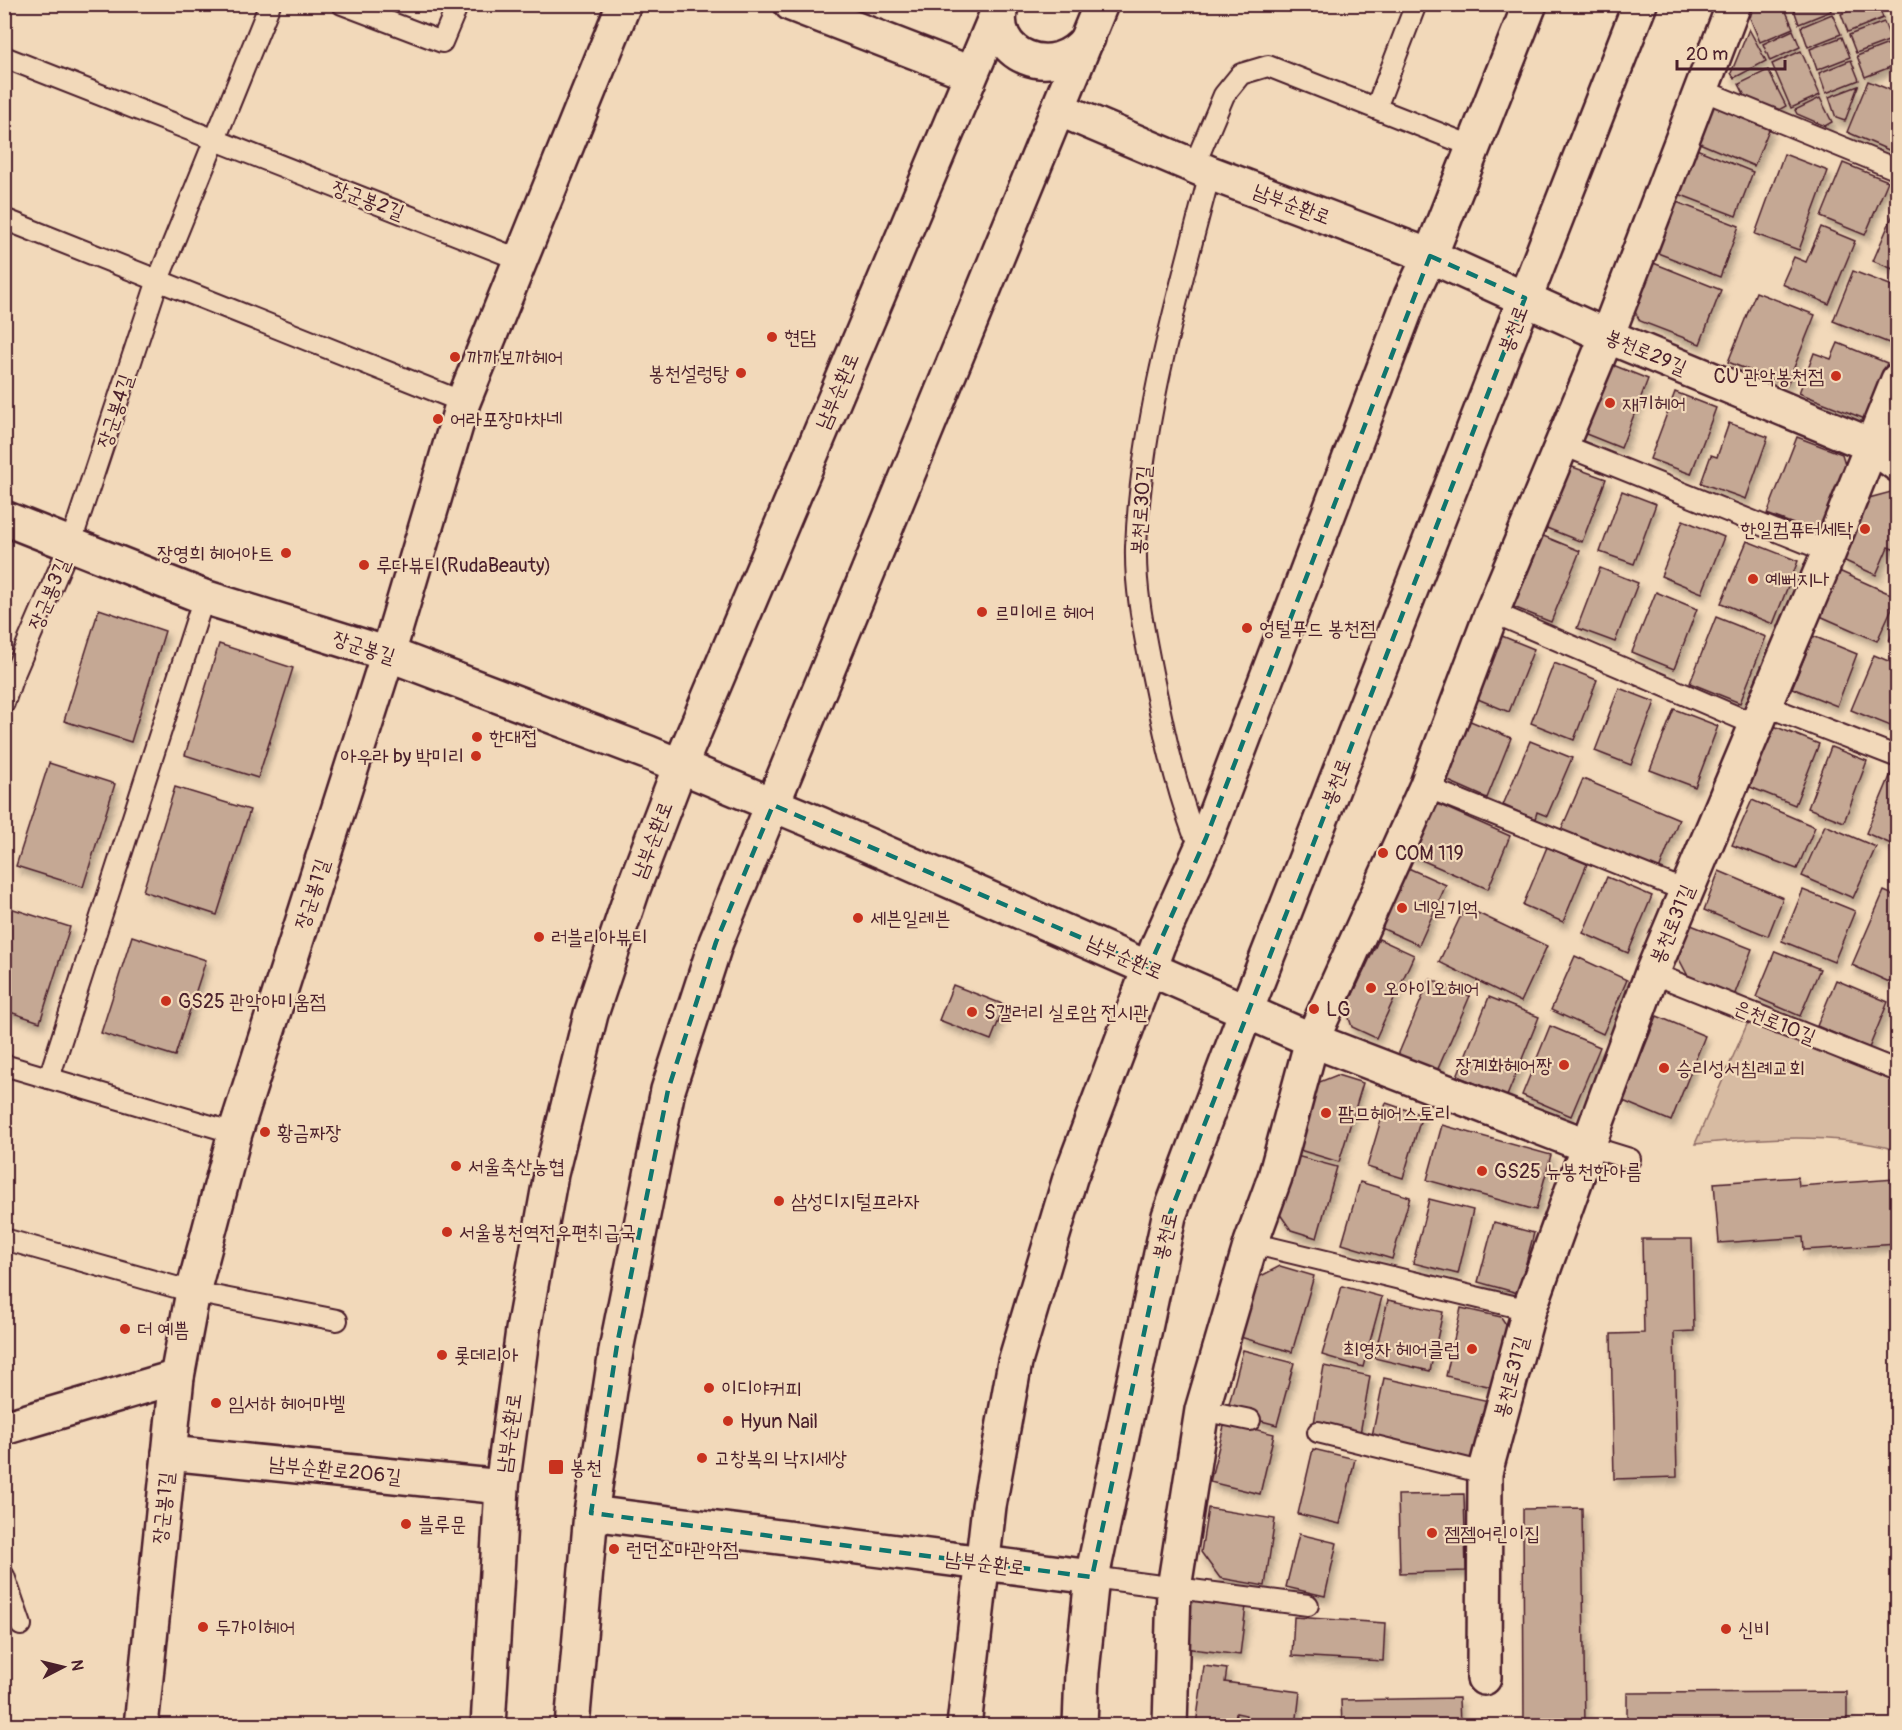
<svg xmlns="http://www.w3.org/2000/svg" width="1902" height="1730" font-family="Pangolin,'Poor Story',sans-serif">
  <defs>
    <filter id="shadow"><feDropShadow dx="3.5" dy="6" stdDeviation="3" flood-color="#0004"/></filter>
  </defs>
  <rect width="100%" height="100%" fill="#f2d9ba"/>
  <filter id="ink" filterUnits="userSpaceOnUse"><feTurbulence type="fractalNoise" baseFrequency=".0167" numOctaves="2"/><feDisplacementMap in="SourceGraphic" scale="12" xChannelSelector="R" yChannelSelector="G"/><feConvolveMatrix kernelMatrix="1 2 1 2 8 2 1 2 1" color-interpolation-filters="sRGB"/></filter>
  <g filter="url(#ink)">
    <path fill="#d7bba2" stroke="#906d66" stroke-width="1.5" d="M1752,1013L1897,1071V1150C1831,1132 1763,1138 1695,1144Z"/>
    <g fill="#c5a894" stroke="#4a1f2b" stroke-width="1.5" filter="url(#shadow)">
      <polygon points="1754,4 1783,4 1793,28 1760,42 1750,18"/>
      <polygon points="1792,4 1829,4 1831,11 1799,24"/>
      <polygon points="1837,4 1852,4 1839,9"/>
      <polygon points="1865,4 1878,4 1883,18 1848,32 1841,14"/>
      <polygon points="1891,4 1898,4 1898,11 1892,12"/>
      <polygon points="1832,14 1841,34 1808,47 1801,27"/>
      <polygon points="1884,22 1891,40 1856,53 1849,35"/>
      <polygon points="1749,29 1766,61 1734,78 1731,73"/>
      <polygon points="1793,30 1800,47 1770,61 1763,44"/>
      <polygon points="1842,37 1850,57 1817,70 1810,49"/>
      <polygon points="1891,43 1898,64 1865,77 1857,56"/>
      <polygon points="1801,51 1820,95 1791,108 1772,64"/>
      <polygon points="1851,60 1859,80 1826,93 1819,73"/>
      <polygon points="1768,70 1786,106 1775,112 1745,96 1739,84"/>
      <polygon points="1868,81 1898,93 1898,154 1847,132"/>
      <polygon points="1858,86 1845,121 1836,118 1829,97"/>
      <polygon points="1820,98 1832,122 1825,126 1797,114 1795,110"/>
      <polygon points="1713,103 1770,127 1754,166 1697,142"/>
      <polygon points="1694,148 1753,172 1736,216 1676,193"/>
      <polygon points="1784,154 1828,171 1799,250 1755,234"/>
      <polygon points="1843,163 1888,181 1865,235 1821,217"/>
      <polygon points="1674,201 1739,226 1720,277 1655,252"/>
      <polygon points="1898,203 1898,271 1873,261"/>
      <polygon points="1821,227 1855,241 1829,304 1782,284 1794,257 1806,262"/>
      <polygon points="1651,262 1721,290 1700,344 1640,321 1633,308"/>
      <polygon points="1853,271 1898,288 1898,323 1889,343 1833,321"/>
      <polygon points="1756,292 1815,315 1787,385 1728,362"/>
      <polygon points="1838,343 1887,363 1865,419 1799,393 1814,353 1831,359"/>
      <polygon points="1608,363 1648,379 1621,448 1581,432"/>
      <polygon points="1675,392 1716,408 1691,474 1650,459"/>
      <polygon points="1729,423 1768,437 1746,499 1701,483 1711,455 1717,457"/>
      <polygon points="1797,437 1842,454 1848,474 1825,536 1767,514"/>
      <polygon points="1567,465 1606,479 1582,542 1544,527"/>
      <polygon points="1622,491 1656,504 1634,564 1600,552"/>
      <polygon points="1891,492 1898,499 1898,551 1888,547 1876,575 1843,560 1869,498"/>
      <polygon points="1683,520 1724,537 1702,593 1661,576"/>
      <polygon points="1541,535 1580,551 1551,622 1511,606"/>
      <polygon points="1747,541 1798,561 1773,624 1721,603"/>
      <polygon points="1600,568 1638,583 1615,642 1577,628"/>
      <polygon points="1839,571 1897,597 1877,641 1820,616"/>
      <polygon points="1656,592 1697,609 1674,669 1632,652"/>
      <polygon points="99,609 165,631 131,742 64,721"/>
      <polygon points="1716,617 1766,637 1740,703 1690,683"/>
      <polygon points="1898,620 1898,645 1889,641"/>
      <polygon points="1497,634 1534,649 1509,712 1473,697"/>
      <polygon points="1813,636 1857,654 1837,706 1792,688"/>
      <polygon points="219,644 293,668 258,778 185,755"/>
      <polygon points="1874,655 1898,665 1898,729 1851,710"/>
      <polygon points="1554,663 1597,680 1574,740 1531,723"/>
      <polygon points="1619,688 1655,702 1631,765 1595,751"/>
      <polygon points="1674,709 1718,726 1695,787 1650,770"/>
      <polygon points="1468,720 1511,738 1487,798 1444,779"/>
      <polygon points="1774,726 1819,744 1795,805 1750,787"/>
      <polygon points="1530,741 1572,758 1547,816 1537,812 1535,819 1503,805"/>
      <polygon points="1831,747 1867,761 1844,822 1808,808"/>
      <polygon points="49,763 115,784 83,887 16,866"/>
      <polygon points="1894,767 1898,768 1898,847 1866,833"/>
      <polygon points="1583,779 1679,819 1659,870 1561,830"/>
      <polygon points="175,787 250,810 217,915 143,891"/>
      <polygon points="1752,800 1815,827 1797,869 1732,845"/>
      <polygon points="1433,802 1510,836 1488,889 1410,855"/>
      <polygon points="1825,825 1876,847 1853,898 1802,876"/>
      <polygon points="1547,847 1587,864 1563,922 1523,905"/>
      <polygon points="1406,867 1446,885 1419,945 1379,927"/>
      <polygon points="1719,871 1783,898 1768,936 1704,910"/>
      <polygon points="1607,877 1652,896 1628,953 1583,933"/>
      <polygon points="1803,890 1855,911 1834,962 1782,941"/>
      <polygon points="1884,891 1898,897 1898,986 1852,965"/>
      <polygon points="4,906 70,927 40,1022 4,1010"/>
      <polygon points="1465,907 1547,946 1521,1002 1439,962"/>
      <polygon points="1691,925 1752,949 1734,996 1689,978 1678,957"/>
      <polygon points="132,936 206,960 175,1056 101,1033"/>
      <polygon points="1379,939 1414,955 1376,1038 1352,1027 1346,1009"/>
      <polygon points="1775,951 1820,969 1800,1016 1756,997"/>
      <polygon points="1575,956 1627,980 1603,1034 1551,1010"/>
      <polygon points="1430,979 1470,996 1437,1071 1398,1055"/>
      <polygon points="1836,980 1888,1002 1869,1048 1817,1026"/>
      <polygon points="953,985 1005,1005 991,1040 939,1020"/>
      <polygon points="1489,997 1539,1017 1507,1096 1457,1076"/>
      <polygon points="1657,1016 1705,1036 1671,1121 1623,1101"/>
      <polygon points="1550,1026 1600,1047 1571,1116 1522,1095"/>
      <polygon points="1337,1075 1363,1083 1339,1162 1293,1148 1312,1085"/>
      <polygon points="1386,1103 1422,1115 1403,1178 1367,1167"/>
      <polygon points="1442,1125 1551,1155 1536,1210 1427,1180"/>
      <polygon points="1293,1155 1337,1167 1317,1238 1291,1230 1277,1210"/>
      <polygon points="1798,1177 1799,1186 1895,1179 1898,1244 1804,1250 1803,1237 1719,1243 1714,1183"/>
      <polygon points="1360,1182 1410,1197 1392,1259 1342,1244"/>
      <polygon points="1429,1199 1473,1210 1458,1274 1413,1263"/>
      <polygon points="1494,1222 1534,1233 1518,1293 1478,1282"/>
      <polygon points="1642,1239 1692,1239 1694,1331 1674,1332 1677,1477 1614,1479 1611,1334 1644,1333"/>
      <polygon points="1280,1266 1314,1276 1292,1352 1240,1337 1257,1278"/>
      <polygon points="1342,1286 1382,1297 1363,1367 1322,1355"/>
      <polygon points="1388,1300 1443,1312 1430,1371 1374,1358"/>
      <polygon points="1461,1308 1501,1317 1509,1329 1496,1388 1446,1376"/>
      <polygon points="1243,1350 1294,1363 1277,1425 1227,1412"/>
      <polygon points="1324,1366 1370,1376 1360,1434 1314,1423"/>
      <polygon points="1384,1378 1489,1401 1476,1460 1372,1436"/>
      <polygon points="1225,1422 1274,1434 1260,1494 1210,1482"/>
      <polygon points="1313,1449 1355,1459 1340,1524 1298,1514"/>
      <polygon points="1464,1494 1466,1571 1400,1573 1398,1495"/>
      <polygon points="1208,1508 1275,1519 1265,1586 1220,1578 1201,1552"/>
      <polygon points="1582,1508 1585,1726 1524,1726 1523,1509"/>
      <polygon points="1299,1534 1337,1543 1325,1596 1286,1587"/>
      <polygon points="1189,1600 1246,1606 1240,1655 1184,1648"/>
      <polygon points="1294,1617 1385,1623 1383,1661 1292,1656"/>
      <polygon points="1204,1666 1227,1669 1225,1682 1300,1692 1296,1726 1245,1726 1246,1715 1236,1713 1234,1726 1196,1725"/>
      <polygon points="1847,1692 1847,1726 1627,1726 1627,1693"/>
      <polygon points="1459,1698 1460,1726 1342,1726 1341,1700"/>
    </g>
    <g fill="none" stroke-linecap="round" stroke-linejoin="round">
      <defs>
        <g id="service">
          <polyline points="342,4 442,42 458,4"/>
          <polyline points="4,57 521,260"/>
          <polyline points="1702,90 1898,170"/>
          <polyline points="1376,108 1416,4"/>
          <polyline points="1194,166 1224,95 1241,74 1268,66 1474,147"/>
          <polyline points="4,219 463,402"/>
          <polyline points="1563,445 1829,552"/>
          <polyline points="1492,612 1756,725"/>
          <polyline points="4,703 12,679 71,542 158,280 270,4"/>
          <polyline points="1764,705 1898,757"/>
          <polyline points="1426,787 1686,891"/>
          <path d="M1206,838L1193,832C1174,781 1163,727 1152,673C1144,632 1135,590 1136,547C1141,420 1178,296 1210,173"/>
          <polyline points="1652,973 1898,1071"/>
          <polyline points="4,1065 235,1133"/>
          <polyline points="49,1078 204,597"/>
          <polyline points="1588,1146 1630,1159"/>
          <polyline points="4,1239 193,1292 337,1320"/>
          <polyline points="1251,1243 1529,1310"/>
          <polyline points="1202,1410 1250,1420"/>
          <polyline points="1318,1432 1485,1473"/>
          <polyline points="4,1576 21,1625"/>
          <polyline points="1092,1577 1308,1605"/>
        </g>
        <g id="minor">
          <polyline points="791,4 970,73"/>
          <polyline points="1059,109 1210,173 1430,256 1607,336 1871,445 1898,465"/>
          <polyline points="4,518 204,597 388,654 649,753 820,824 1312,1040 1588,1146 1652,973 1829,552 1898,380"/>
          <polyline points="4,1428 177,1377"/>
          <polyline points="169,1453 502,1487"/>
          <polyline points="591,1513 1092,1577"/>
          <polyline points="1484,1678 1485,1473 1529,1310 1588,1146"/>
          <polyline points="141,1726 177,1377 193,1292 235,1133 388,654 463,402 624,4"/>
          <polyline points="964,1726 989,1506 1015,1362 1070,1178 1158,945 1206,838 1411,296 1430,256 1530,4"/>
          <polyline points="1170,1726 1174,1588 1202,1410 1251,1243 1275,1177 1312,1040 1426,787 1492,612 1607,336 1734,4"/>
        </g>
        <g id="primary">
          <path d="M1002,4C985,54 1054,85 1088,38"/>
          <polyline points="488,1726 502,1487 523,1330 551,1174 591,1014 633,889 680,766 1001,4"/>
          <polyline points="572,1726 591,1513 617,1345 668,1090 716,942 1101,4"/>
          <polyline points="1080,1726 1082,1672 1092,1577 1169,1216 1246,1011 1640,4"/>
        </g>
      </defs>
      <use href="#service" stroke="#4a1f2b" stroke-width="24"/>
      <use href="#minor" stroke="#4a1f2b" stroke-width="38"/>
      <use href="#primary" stroke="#4a1f2b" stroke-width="38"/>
      <use href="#service" stroke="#f2d9ba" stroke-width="20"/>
      <use href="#minor" stroke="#f2d9ba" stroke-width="33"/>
      <use href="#primary" stroke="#f2d9ba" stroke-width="33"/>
    </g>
  </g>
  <path fill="none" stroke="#0f766e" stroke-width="4.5" stroke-dasharray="12 8" stroke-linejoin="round" d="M1430,256L1525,298L1169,1216L1092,1577L591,1513L617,1345L668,1090L716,942L773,805L1149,967L1206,838Z"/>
  <g fill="#c8321e" stroke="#f2d9ba" stroke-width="2">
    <circle cx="772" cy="337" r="6"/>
    <circle cx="455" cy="357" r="6"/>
    <circle cx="741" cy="373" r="6"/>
    <circle cx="1836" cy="376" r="6"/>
    <circle cx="1610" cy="403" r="6"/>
    <circle cx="438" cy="419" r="6"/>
    <circle cx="1865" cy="529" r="6"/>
    <circle cx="286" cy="553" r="6"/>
    <circle cx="364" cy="565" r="6"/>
    <circle cx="1753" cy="579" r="6"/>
    <circle cx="982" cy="612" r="6"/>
    <circle cx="1247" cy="628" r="6"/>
    <circle cx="477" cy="737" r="6"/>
    <circle cx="476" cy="756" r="6"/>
    <circle cx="1383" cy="853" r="6"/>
    <circle cx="1402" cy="908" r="6"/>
    <circle cx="858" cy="918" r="6"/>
    <circle cx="539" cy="937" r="6"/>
    <circle cx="1371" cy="988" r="6"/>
    <circle cx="166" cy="1001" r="6"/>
    <circle cx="1314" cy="1009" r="6"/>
    <circle cx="972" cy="1012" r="6"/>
    <circle cx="1564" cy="1065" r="6"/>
    <circle cx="1664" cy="1068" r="6"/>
    <circle cx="1326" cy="1113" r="6"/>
    <circle cx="265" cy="1132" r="6"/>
    <circle cx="456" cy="1166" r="6"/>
    <circle cx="1482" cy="1171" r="6"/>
    <circle cx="779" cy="1201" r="6"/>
    <circle cx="447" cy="1232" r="6"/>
    <circle cx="125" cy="1329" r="6"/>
    <circle cx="1472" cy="1349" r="6"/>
    <circle cx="442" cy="1355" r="6"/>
    <circle cx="709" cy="1388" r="6"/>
    <circle cx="216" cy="1403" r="6"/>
    <circle cx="728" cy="1421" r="6"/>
    <circle cx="702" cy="1458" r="6"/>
    <rect x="548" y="1459" width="16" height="16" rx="3"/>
    <circle cx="406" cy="1524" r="6"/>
    <circle cx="1432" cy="1533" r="6"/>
    <circle cx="614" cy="1549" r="6"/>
    <circle cx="203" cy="1627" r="6"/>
    <circle cx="1726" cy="1629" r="6"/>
  </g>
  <g text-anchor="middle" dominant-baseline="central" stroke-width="4.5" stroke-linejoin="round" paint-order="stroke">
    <g font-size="20" fill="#4a1f2b" stroke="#f2d9ba">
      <text transform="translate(368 200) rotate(21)">장군봉2길</text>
      <text transform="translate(1292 204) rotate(21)">남부순환로</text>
      <text transform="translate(1513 329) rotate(-69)">봉천로</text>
      <text transform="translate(1646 352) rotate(23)">봉천로29길</text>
      <text transform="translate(837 391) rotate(-67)">남부순환로</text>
      <text transform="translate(115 411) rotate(-72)">장군봉4길</text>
      <text transform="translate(1141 510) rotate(-86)">봉천로30길</text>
      <text transform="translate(49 594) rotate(-67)">장군봉3길</text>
      <text transform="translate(364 647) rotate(18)">장군봉길</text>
      <text transform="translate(1336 782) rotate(-69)">봉천로</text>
      <text transform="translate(652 840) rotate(-69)">남부순환로</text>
      <text transform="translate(312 894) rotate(-72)">장군봉1길</text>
      <text transform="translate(1672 924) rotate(-67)">봉천로31길</text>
      <text transform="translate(1125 957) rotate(24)">남부순환로</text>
      <text transform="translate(1775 1022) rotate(22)">은천로10길</text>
      <text transform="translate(1165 1236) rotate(-76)">봉천로</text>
      <text transform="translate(1511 1377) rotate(-75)">봉천로31길</text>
      <text transform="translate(509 1433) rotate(-82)">남부순환로</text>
      <text transform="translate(335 1470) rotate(6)">남부순환로206길</text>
      <text transform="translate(163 1508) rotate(-84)">장군봉1길</text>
      <text transform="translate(985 1563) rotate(7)">남부순환로</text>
    </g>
    <g font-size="20" fill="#4a1f2b" stroke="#f2d9ba" text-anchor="start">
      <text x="784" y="337">현담</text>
      <text x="467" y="357">까까보까헤어</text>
      <text x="729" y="373" text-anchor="end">봉천설렁탕</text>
      <text x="1824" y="376" text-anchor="end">CU 관악봉천점</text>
      <text x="1622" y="403">재키헤어</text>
      <text x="450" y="419">어라포장마차네</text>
      <text x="1853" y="529" text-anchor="end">한일컴퓨터세탁</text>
      <text x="274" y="553" text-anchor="end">장영희 헤어아트</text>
      <text x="376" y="565">루다뷰티(RudaBeauty)</text>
      <text x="1765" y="579">예뻐지나</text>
      <text x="994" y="612">르미에르 헤어</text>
      <text x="1259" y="628">엉털푸드 봉천점</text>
      <text x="489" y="737">한대접</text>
      <text x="464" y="756" text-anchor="end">아우라 by 박미리</text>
      <text x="1395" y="853">COM 119</text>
      <text x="1414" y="908">네일기억</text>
      <text x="870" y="918">세븐일레븐</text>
      <text x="551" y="937">러블리아뷰티</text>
      <text x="1383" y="988">오아이오헤어</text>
      <text x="178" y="1001">GS25 관악아미움점</text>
      <text x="1326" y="1009">LG</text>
      <text x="984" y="1012">S갤러리 실로암 전시관</text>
      <text x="1552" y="1065" text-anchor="end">장계화헤어짱</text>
      <text x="1676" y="1068">승리성서침례교회</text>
      <text x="1338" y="1113">팜므헤어스토리</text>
      <text x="277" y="1132">황금짜장</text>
      <text x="468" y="1166">서울축산농협</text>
      <text x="1494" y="1171">GS25 뉴봉천한아름</text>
      <text x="791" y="1201">삼성디지털프라자</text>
      <text x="459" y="1232">서울봉천역전우편취급국</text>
      <text x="137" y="1329">더 예쁨</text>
      <text x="1460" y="1349" text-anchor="end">최영자 헤어클럽</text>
      <text x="454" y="1355">롯데리아</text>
      <text x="721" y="1388">이디야커피</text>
      <text x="228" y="1403">임서하 헤어마벨</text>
      <text x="740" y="1421">Hyun Nail</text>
      <text x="714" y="1458">고창복의 낙지세상</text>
      <text x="570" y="1467">봉천</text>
      <text x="418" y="1524">블루문</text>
      <text x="1444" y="1533">젬젬어린이집</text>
      <text x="626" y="1549">런던소마관악점</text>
      <text x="215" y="1627">두가이헤어</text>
      <text x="1738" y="1629">신비</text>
    </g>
  </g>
  <rect width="1902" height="1730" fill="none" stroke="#f2d9ba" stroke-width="24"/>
  <rect x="12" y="12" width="1878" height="1706" fill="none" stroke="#4a1f2b" stroke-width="2" filter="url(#ink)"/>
  <g transform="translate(63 1667) rotate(83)" stroke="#f2d9ba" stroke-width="4.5" paint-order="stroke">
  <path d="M0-4.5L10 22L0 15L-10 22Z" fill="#4a1f2b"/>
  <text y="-9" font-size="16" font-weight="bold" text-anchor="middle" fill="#4a1f2b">N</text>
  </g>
  <path d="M1677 60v9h108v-9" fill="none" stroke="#4a1f2b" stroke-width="3"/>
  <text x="1686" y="60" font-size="18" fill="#4a1f2b" stroke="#f2d9ba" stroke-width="4.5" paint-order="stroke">20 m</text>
</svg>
